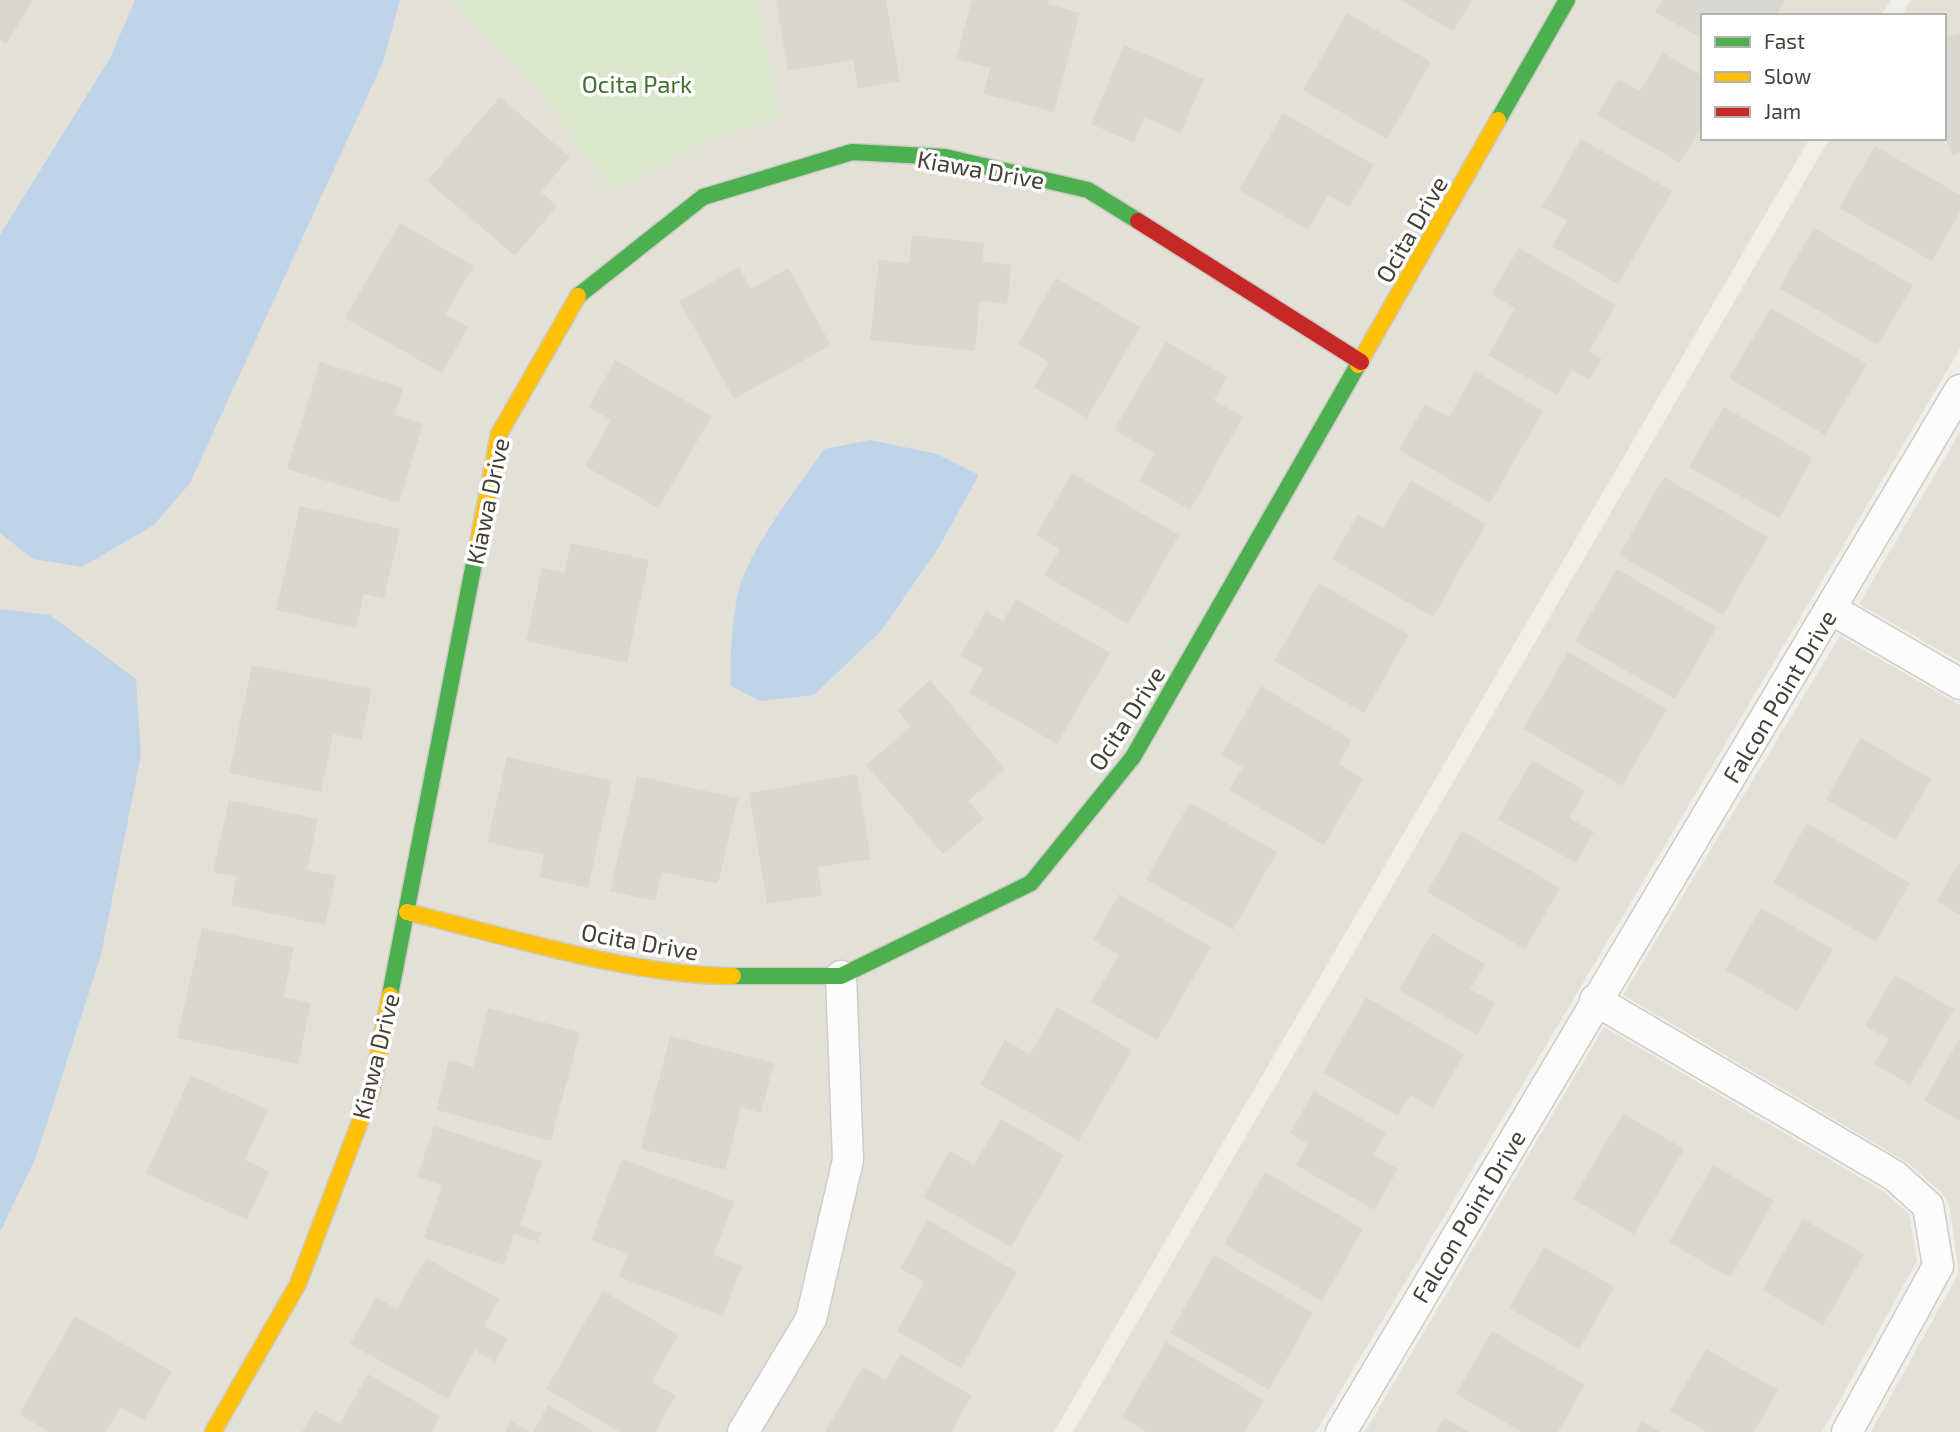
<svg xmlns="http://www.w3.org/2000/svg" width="1960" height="1432" font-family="'Exo 2',sans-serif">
  <rect width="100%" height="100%" fill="#efeee9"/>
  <g fill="#e3e0d8">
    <polygon points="0,0 1891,0 1881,16 1703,16 1703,138 1810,138 1054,1432 0,1432"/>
    <polygon points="1911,0 1960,0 1960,349 1316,1432 1073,1432 1830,138 1944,138 1944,16 1901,16"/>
    <polygon points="1960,432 1960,662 1859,604"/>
    <polygon points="1840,636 1960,705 1960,1432 1871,1432 1957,1276 1958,1265 1949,1204 1941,1192 1908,1163 1623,995"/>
    <polygon points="1604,1027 1883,1191 1909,1214 1917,1261 1822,1432 1365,1432"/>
  </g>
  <polygon fill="#dae7cc" points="452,0 757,0 780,119 696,146 613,193 533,84"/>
  <g fill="#bfd4e8">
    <polygon points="135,0 400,0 383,62 190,483 154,525 82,567 33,559 0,533 0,235 110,58"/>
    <path d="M870,440L937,454L979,475L939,547L881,631L814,695L760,701L731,686C729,659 733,604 742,579C759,536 798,487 824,449Z"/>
    <polygon points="0,609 50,615 136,679 141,755 101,955 36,1157 0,1232"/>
  </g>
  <g fill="#d9d7d2">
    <polygon points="0,0 33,0 6,44 0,40"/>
    <polygon points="776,0 886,0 900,81 858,89 853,60 788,71"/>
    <polygon points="972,0 1049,0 1048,4 1080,13 1054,112 983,94 990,68 956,59"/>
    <polygon points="1400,0 1472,0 1453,31"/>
    <polygon points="1662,0 1785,0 1776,16 1703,16 1703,39 1655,12"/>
    <polygon points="1347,13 1431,62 1387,139 1303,90"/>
    <polygon points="1960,34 1960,153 1952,156 1944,130 1944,38"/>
    <polygon points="1124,45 1204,79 1181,133 1144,117 1134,143 1091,124"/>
    <polygon points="1663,53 1703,76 1703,124 1680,163 1597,115 1618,79 1640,91"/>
    <polygon points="500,97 570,157 541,192 557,206 515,256 427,181"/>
    <polygon points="1283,113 1374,165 1349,207 1328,195 1308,230 1239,190"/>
    <polygon points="1581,139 1672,191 1618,284 1552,246 1567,221 1542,207"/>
    <polygon points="1875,146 1960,195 1960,212 1932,261 1839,208"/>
    <polygon points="400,223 474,266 445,314 468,327 442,373 345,318"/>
    <polygon points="1814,228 1913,285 1878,345 1779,288"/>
    <polygon points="912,235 984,243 982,262 1012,265 1007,304 980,301 975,351 870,340 879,260 909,263"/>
    <polygon points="1519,248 1616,305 1589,351 1602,359 1589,380 1572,370 1557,395 1488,355 1515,308 1491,294"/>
    <polygon points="739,267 751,289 788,268 831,345 734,399 679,301"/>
    <polygon points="1056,278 1140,327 1087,418 1034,387 1049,362 1018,344"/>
    <polygon points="1771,308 1867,364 1825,435 1729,378"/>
    <polygon points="1166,341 1227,377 1214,400 1243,417 1190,510 1139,481 1155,453 1114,430"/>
    <polygon points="615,360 712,416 658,508 585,466 611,420 589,407"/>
    <polygon points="320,362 403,388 395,415 423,424 399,503 287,469"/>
    <polygon points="1475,371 1543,411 1490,503 1399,450 1425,404 1449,417"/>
    <polygon points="1724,407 1813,458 1779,518 1689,467"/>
    <polygon points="1072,473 1179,535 1128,624 1044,575 1060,549 1036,535"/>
    <polygon points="1664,477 1768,537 1723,615 1619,555"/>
    <polygon points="1411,480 1486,524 1433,617 1332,559 1358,514 1383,528"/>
    <polygon points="300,506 400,529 384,599 364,594 356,628 276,610"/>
    <polygon points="571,543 649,560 627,663 526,641 542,568 564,573"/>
    <polygon points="1617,569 1717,627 1675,699 1575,641"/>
    <polygon points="1319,583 1409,635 1364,713 1274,661"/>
    <polygon points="1016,599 1110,653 1057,744 969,693 983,669 960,656 986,611 1003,621"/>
    <polygon points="1568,652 1667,709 1622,786 1523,729"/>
    <polygon points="252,665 372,689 361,740 333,734 321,792 229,773"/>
    <polygon points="930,680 1005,769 968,801 984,819 943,854 866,765 911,727 897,710"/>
    <polygon points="1261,686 1352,740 1339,764 1363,779 1324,845 1229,790 1243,767 1221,755"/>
    <polygon points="1861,738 1931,779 1896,840 1826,799"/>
    <polygon points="507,757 612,781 588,888 539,877 544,855 487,842"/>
    <polygon points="1532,760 1585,791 1569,818 1594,832 1576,863 1498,819"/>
    <polygon points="857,774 871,859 818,867 822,895 767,904 749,793"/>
    <polygon points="637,776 738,798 718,884 662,872 655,901 610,891"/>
    <polygon points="229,800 318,819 307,870 336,876 325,925 231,905 237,877 213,872"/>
    <polygon points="1190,802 1277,852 1233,930 1146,879"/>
    <polygon points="1807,823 1910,883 1876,942 1773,883"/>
    <polygon points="1462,831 1560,888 1525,949 1427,892"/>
    <polygon points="1960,861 1960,915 1937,901"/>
    <polygon points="1119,894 1211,947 1157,1040 1091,1002 1119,955 1093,940"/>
    <polygon points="1761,908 1833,949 1797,1011 1725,970"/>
    <polygon points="202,928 294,948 283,997 311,1003 298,1064 177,1038"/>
    <polygon points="1432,933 1485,964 1470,989 1495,1003 1477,1035 1399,990"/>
    <polygon points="1895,975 1954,1009 1910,1085 1874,1064 1889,1039 1865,1026"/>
    <polygon points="1366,997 1464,1054 1433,1108 1410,1095 1398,1116 1323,1073"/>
    <polygon points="1057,1007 1132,1050 1079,1141 980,1084 1005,1040 1030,1054"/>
    <polygon points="488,1008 580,1032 551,1141 436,1110 449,1060 473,1067"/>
    <polygon points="670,1036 774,1063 761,1113 741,1107 725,1170 641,1149"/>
    <polygon points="1960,1038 1960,1121 1924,1100"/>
    <polygon points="191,1075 268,1110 245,1160 269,1171 247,1220 146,1174"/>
    <polygon points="1314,1091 1386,1133 1373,1155 1398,1169 1374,1210 1296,1165 1308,1144 1290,1133"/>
    <polygon points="1623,1113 1684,1149 1634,1234 1573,1199"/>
    <polygon points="1001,1119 1064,1155 1011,1247 923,1197 950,1151 974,1165"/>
    <polygon points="434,1126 542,1161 520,1226 542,1233 538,1242 514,1234 504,1265 424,1238 442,1185 417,1177"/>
    <polygon points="622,1159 734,1201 714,1255 742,1266 723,1316 619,1277 628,1254 591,1240"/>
    <polygon points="1713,1165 1774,1201 1730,1278 1669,1242"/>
    <polygon points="1265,1172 1363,1229 1322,1301 1224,1244"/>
    <polygon points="1803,1219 1864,1254 1823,1325 1762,1290"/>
    <polygon points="928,1220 1017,1272 961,1368 897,1331 925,1282 900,1268"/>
    <polygon points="1544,1247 1615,1287 1579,1349 1509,1308"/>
    <polygon points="1214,1255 1313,1313 1269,1390 1170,1333"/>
    <polygon points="426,1258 499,1299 484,1326 508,1339 495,1362 475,1350 448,1399 350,1344 376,1297 397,1309"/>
    <polygon points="603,1291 679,1335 651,1382 676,1396 655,1432 620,1432 546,1389"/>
    <polygon points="75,1316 172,1372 144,1420 120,1407 106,1432 49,1432 19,1414"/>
    <polygon points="1492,1331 1585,1385 1558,1432 1522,1432 1456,1394"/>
    <polygon points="1166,1342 1264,1400 1245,1432 1147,1432 1122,1417"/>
    <polygon points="1706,1349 1778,1390 1754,1432 1707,1432 1670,1411"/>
    <polygon points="901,1354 972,1396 951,1432 825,1432 863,1367 886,1380"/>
    <polygon points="368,1374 440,1416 431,1432 302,1432 315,1410 340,1424"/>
    <polygon points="548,1405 595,1432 533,1432"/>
    <polygon points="1444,1418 1469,1432 1435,1432"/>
    <polygon points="511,1421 530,1432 505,1432"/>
    <polygon points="1642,1421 1660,1432 1635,1432"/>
  </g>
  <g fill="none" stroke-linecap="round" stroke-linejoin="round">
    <defs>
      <g id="street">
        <polyline points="1831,609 1960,684"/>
        <polyline points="1595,1000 1895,1176 1928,1206 1938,1266 1847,1432"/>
        <polyline points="743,1432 811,1319 848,1160 841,976"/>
        <polyline points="1341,1432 1960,390"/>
      </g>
      <g id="fast">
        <polyline points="1498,120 1567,0"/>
        <polyline points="578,296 703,197 852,152 945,157 1088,190 1138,221"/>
        <polyline points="733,976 841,976 1031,883 1133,757 1358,365"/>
        <polyline points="390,995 476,553"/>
      </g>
      <g id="slow">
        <polyline points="1358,365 1498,120"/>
        <polyline points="476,553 499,434 578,296"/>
        <path d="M407,912C507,936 631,976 733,976"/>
        <polyline points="213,1432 298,1284 371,1093 390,995"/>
      </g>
      <polyline id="jam" points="1138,221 1361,362"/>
    </defs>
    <use href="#street" stroke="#cdccc7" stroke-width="33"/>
    <use href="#fast" stroke="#cdcbc1" stroke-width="19"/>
    <use href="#slow" stroke="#cdcbc1" stroke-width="19"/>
    <use href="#jam" stroke="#cdcbc1" stroke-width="19"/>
    <use href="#street" stroke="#fdfcfc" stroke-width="30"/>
    <use href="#fast" stroke="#4caf50" stroke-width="16"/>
    <use href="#slow" stroke="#ffc107" stroke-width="16"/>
    <use href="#jam" stroke="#c62828" stroke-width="16"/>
  </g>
  <g text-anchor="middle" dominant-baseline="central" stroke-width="7" stroke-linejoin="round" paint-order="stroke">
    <g font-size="24" fill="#436f31" stroke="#fff">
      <text x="637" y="83">Ocita Park</text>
    </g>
    <g font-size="24" fill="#444037" stroke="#fff">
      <text transform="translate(981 169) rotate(10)">Kiawa Drive</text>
      <text transform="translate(1411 229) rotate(-60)">Ocita Drive</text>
      <text transform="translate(487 501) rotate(-78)">Kiawa Drive</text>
      <text transform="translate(1779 696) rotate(-59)">Falcon Point Drive</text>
      <text transform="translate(1126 718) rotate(-57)">Ocita Drive</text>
      <text transform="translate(640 941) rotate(10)">Ocita Drive</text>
      <text transform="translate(375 1056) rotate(-76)">Kiawa Drive</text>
      <text transform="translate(1468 1216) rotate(-59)">Falcon Point Drive</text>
    </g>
  </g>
  <rect x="1701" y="14" width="245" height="126" fill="#ffffff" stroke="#b4b3af" stroke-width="2"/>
  <rect x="1715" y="37" width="35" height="10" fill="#4caf50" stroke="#b4b3af" stroke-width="2"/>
  <text x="1764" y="49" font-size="21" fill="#444037">Fast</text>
  <rect x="1715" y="72" width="35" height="10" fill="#ffc107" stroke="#b4b3af" stroke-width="2"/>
  <text x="1764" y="84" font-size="21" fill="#444037">Slow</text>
  <rect x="1715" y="107" width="35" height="10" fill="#c62828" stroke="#b4b3af" stroke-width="2"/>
  <text x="1764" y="119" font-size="21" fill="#444037">Jam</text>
</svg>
